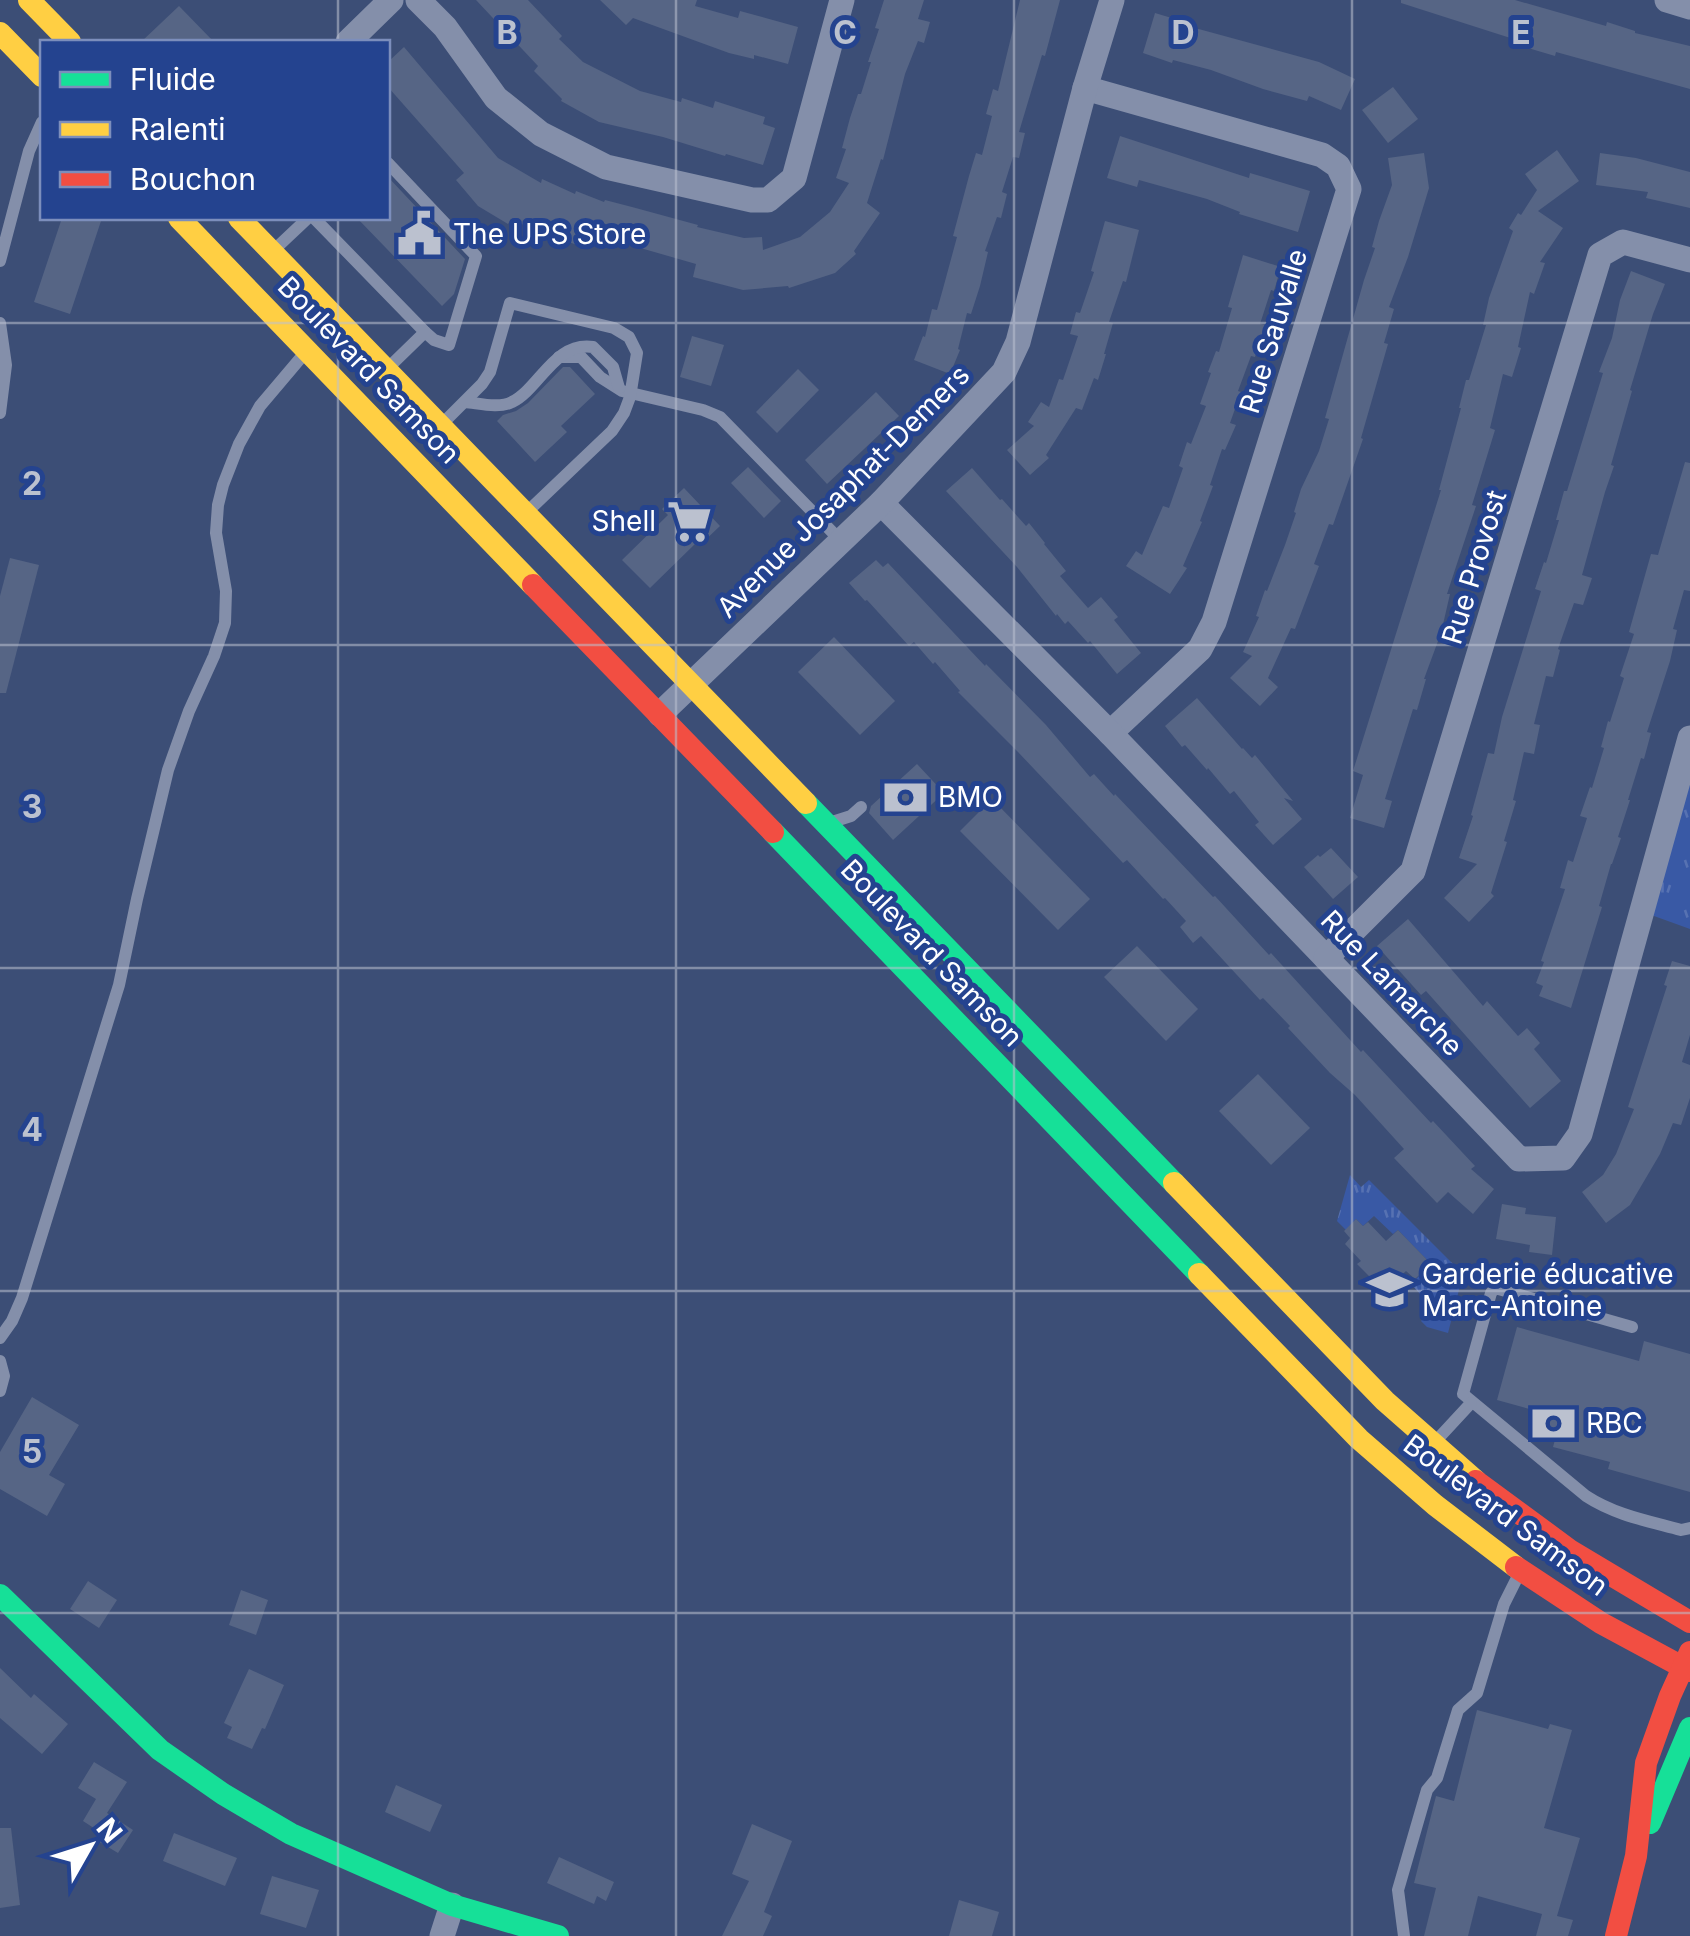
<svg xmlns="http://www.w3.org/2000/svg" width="1690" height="1936" font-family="Inter,sans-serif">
  <defs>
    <pattern id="park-tufts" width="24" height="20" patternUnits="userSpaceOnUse" patternTransform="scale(2.5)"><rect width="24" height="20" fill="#3959a5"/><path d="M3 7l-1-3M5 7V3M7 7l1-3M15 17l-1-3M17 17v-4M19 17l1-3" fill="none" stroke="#5772b2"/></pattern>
  </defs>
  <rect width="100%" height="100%" fill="#3c4e76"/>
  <g fill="url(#park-tufts)">
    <polygon points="1690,741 1690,929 1643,912"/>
    <polygon points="1350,1175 1361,1187 1369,1180 1463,1274 1448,1333 1427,1327 1421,1321 1433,1308 1411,1284 1431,1264 1398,1230 1393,1234 1374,1216 1363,1226 1356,1219 1346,1230 1337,1221"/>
  </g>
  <g fill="#566585">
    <polygon points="476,0 528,0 562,36 559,39 583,62 640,91 681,102 682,98 713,108 715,101 765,117 763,124 775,128 763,165 726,154 725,156 663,137 599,122 561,101 562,99 534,71 538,66"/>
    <polygon points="600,0 697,0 695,6 738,18 740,11 798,27 788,64 754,55 754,59 729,53 633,18 626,25"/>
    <polygon points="884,0 924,0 918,19 930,22 924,43 918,41 905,74 883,160 881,159 867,203 880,213 854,251 856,254 835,273 789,288 788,286 743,290 693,277 696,264 630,245 630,243 588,232 582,247 546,233 545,235 511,219 508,224 478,206 456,180 464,173 388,87 388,62 404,47 498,158 541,183 542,179 575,194 576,191 604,202 605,200 632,207 698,225 697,227 744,238 762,237 763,250 800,237 830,212 849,183 836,178 846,149 842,148 850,118 858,94 861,94 871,62 868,62 879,29 875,28"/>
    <polygon points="1020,0 1060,0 1045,56 1042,55 1019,132 1025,133 1019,158 1013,157 1002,192 1007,194 1001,218 997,217 985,251 988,252 980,286 971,314 967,313 958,349 960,350 950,374 914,360 923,336 925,337 932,309 937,310 944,285 957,237 953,236 969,176 976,153 982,155 992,116 986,114 993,89 998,91"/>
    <polygon points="1401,0 1515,0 1606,26 1607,22 1635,31 1635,33 1690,46 1690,89 1556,52 1555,56 1528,48 1529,44 1401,3"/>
    <polygon points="179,6 214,42 141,42"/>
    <polygon points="1155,13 1185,22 1184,25 1319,62 1355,79 1341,110 1309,96 1307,101 1263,89 1211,70 1173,60 1172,63 1143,53"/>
    <polygon points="1393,87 1418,119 1388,143 1362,110"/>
    <polygon points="1120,136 1249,178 1250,173 1310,191 1298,232 1239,214 1240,212 1207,199 1139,180 1137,187 1107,178"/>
    <polygon points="1557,150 1579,181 1538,211 1563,228 1540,262 1545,263 1534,294 1530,292 1518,347 1521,348 1512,377 1503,374 1490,428 1495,430 1472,505 1476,506 1447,594 1450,594 1441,633 1424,679 1426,679 1417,710 1413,709 1385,799 1392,801 1384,828 1350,818 1363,775 1353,771 1441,490 1439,490 1461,408 1459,408 1466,380 1469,380 1486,325 1483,325 1489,298 1513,231 1509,228 1518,213 1521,215 1537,190 1525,174"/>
    <polygon points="1424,153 1429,188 1408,257 1389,307 1394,309 1384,343 1388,344 1361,438 1363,439 1333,525 1329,524 1314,564 1319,566 1295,629 1291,628 1268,678 1278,687 1260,706 1230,678 1252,656 1243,652 1259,617 1256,616 1265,590 1267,591 1285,545 1296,513 1294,512 1301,489 1319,451 1329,419 1325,418 1364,280 1375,248 1372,247 1379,221 1392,185 1388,158"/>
    <polygon points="1600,153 1636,158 1690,172 1690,208 1646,198 1648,192 1596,185"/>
    <polygon points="388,177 465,259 454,294 442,306 357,218 388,218"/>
    <polygon points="62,218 102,218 70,314 34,302"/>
    <polygon points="1105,221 1139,230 1126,282 1123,281 1109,322 1113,323 1104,354 1106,354 1098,380 1094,378 1082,410 1076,408 1046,455 1049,458 1030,475 1007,450 1034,426 1028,422 1041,402 1049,407 1059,379 1063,380 1078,336 1070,334 1076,312 1080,313 1094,272 1091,271"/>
    <polygon points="1243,255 1281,267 1274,291 1271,290 1260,324 1265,325 1255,357 1251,356 1238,391 1241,392 1230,423 1236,425 1225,450 1222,449 1210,485 1213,486 1200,521 1202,522 1183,566 1187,568 1170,594 1126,566 1136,551 1142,555 1163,506 1169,508 1183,468 1179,466 1187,442 1191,444 1206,406 1200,404 1211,373 1208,372 1216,351 1219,352 1232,308 1228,307"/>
    <polygon points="1631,271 1665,284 1653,314 1630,390 1632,391 1611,465 1614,466 1605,492 1582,575 1592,578 1583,605 1574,603 1558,649 1560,650 1553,677 1546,676 1534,724 1540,725 1534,754 1524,752 1513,800 1516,801 1504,841 1507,842 1491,893 1494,896 1469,922 1444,898 1477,864 1459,858 1473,816 1471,815 1488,753 1494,754 1502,717 1541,591 1535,589 1544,562 1546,563 1559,520 1556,520 1564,491 1567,491 1603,373 1599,372 1612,338 1620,300"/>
    <polygon points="692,336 724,345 711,386 680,377"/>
    <polygon points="563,367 570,367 595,394 561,426 567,432 535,462 497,421 503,415 516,411 528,403"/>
    <polygon points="798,369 819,390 777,433 756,412"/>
    <polygon points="876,392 899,416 827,484 805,460"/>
    <polygon points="1685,462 1690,463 1690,591 1684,590 1673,629 1677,630 1670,661 1647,732 1651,733 1644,759 1641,758 1628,800 1630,800 1618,837 1621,838 1612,864 1611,864 1599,906 1602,907 1571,1008 1539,996 1543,986 1536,983 1544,962 1541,961 1565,889 1560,888 1568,860 1573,862 1587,818 1580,816 1590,787 1592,788 1604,748 1601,747 1608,721 1610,722 1624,678 1620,676 1634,634 1629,632 1651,554 1658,555"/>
    <polygon points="748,467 781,501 764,518 731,483"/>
    <polygon points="972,468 1000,500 1002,499 1026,526 1029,523 1045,543 1044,544 1066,571 1060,576 1088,608 1101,597 1118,617 1114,620 1141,653 1117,674 1090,641 1088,643 1068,621 1065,624 1057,614 1056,616 1017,567 946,491"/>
    <polygon points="684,488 720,526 699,546 696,543 650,588 622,560 668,515 662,509"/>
    <polygon points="10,558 39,565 6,693 0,693 0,596"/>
    <polygon points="876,560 883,567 888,563 985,666 986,664 1046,725 1090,777 1094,774 1114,796 1115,794 1213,897 1215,896 1269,955 1271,953 1361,1052 1363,1050 1431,1123 1433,1121 1475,1166 1471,1169 1494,1189 1473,1214 1448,1192 1437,1203 1394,1158 1404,1149 1355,1095 1330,1073 1288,1028 1290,1026 1263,998 1260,1000 1201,936 1193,943 1180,927 1186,921 1165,898 1163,899 1127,860 1123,863 1018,752 958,692 960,691 935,662 933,664 914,642 909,646 867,600 865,601 849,583"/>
    <polygon points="834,637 895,701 860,735 798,672"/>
    <polygon points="1197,698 1242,749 1243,748 1252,758 1255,755 1293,801 1284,798 1302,819 1273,845 1255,825 1259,822 1234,791 1230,794 1208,768 1207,770 1185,745 1182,747 1165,726"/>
    <polygon points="917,764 944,793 893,840 869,813 871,806"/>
    <polygon points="992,799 1090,899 1058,930 960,831"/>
    <polygon points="1331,848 1358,877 1333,899 1304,867 1318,855 1320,857"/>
    <polygon points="1408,919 1483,1006 1487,1001 1518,1036 1527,1028 1540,1043 1534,1049 1561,1081 1530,1108 1426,991 1421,995 1377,946"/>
    <polygon points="1137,946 1198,1009 1166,1041 1104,977"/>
    <polygon points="1672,961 1690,966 1690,1035 1682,1062 1690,1065 1690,1098 1681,1125 1673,1123 1660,1154 1630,1205 1606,1223 1582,1192 1603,1175 1616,1154 1634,1109 1628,1107 1667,986 1664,985"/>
    <polygon points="1258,1074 1310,1128 1271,1165 1219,1111"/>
    <polygon points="1502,1204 1526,1208 1525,1214 1556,1217 1552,1255 1529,1252 1530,1245 1496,1239"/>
    <polygon points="1356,1219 1363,1226 1368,1222 1386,1241 1398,1230 1431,1264 1415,1279 1406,1271 1387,1289 1379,1280 1376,1283 1357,1264 1361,1261 1345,1244 1350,1238 1344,1231"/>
    <polygon points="1517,1327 1639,1361 1644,1341 1690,1354 1690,1492 1608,1469 1610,1462 1553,1447 1556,1436 1535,1430 1540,1412 1497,1400"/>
    <polygon points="32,1397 79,1425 49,1475 65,1484 47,1516 0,1489 0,1452"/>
    <polygon points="88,1581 117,1600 99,1628 70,1609"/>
    <polygon points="241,1590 268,1600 256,1635 229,1625"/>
    <polygon points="0,1668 31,1698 34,1694 68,1724 42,1754 0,1718"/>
    <polygon points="249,1669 284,1685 265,1729 262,1728 252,1749 227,1738 232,1727 224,1723"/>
    <polygon points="1477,1710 1548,1729 1550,1724 1572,1730 1544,1828 1580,1838 1557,1916 1573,1920 1568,1936 1536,1936 1542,1914 1478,1896 1468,1936 1424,1936 1436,1888 1414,1883 1436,1796 1454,1801"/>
    <polygon points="94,1762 127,1782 107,1813 133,1830 118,1853 98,1841 103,1834 83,1821 96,1799 78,1788"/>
    <polygon points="396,1785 442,1805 430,1832 385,1812"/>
    <polygon points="752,1824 792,1841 764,1912 772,1916 763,1936 722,1936 749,1881 732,1874"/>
    <polygon points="0,1828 11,1828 20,1905 0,1908"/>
    <polygon points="174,1833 237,1858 225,1886 163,1861"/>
    <polygon points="559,1857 614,1882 606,1901 597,1896 594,1904 547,1883"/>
    <polygon points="272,1876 319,1890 306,1928 260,1914"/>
    <polygon points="959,1900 999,1912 992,1936 949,1936"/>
  </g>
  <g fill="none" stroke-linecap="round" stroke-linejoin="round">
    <g stroke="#848faa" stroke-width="12">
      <polyline points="388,163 476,256 449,345 434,340 425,332"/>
      <polyline points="314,218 425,332 388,368"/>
      <polyline points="274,250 308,218"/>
      <polyline points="0,261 29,151 42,122"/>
      <polyline points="0,323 6,365 0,413"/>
      <polyline points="559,357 581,357 600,377 622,391 703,410 720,417 841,541"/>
      <path d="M465,402C478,403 499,409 512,402C539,389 555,341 593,347L613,367L619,388"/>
      <polyline points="442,424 482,384 490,372 510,303 614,328 629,337 637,353 630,397 624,413 612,431 528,511"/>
      <polyline points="832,822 851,816 861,807"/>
      <path d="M1632,1327L1495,1288L1491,1293L1463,1394L1586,1496C1615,1515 1648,1521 1681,1530L1690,1528"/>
      <polyline points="0,1338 12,1321 22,1298 119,985 137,899 168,770 189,711 214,656 225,623 226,591 216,533 218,505 223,485 239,444 260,406 304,354"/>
      <polyline points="0,1361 4,1376 0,1391"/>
      <polyline points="1434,1443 1471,1403"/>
      <polyline points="1404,1936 1398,1890 1427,1790 1437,1778 1458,1710 1477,1693 1504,1604 1520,1572"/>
    </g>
    <g stroke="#848faa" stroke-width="25">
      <polyline points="418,0 445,27 496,98 541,134 606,167 752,200 768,200 794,178 842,0"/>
      <polyline points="1667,0 1690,7"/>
      <polyline points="348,42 391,0"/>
      <polyline points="1085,88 1322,155 1338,166 1349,189 1214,622 1200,649 1110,733"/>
      <polyline points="881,503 1110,733 1519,1159 1563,1158 1580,1134 1690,738"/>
      <polyline points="660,714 881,503 1004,372 1018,342 1085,88 1112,0"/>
      <polyline points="1326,958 1413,871 1600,255 1623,242 1690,260"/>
      <polyline points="442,1936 452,1905"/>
    </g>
    <g stroke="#16e098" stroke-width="22">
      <polyline points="806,803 1174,1183"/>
      <polyline points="773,832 1199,1274"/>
      <polyline points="0,1595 160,1750 223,1794 291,1834 452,1905 558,1936"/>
      <polyline points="1650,1823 1690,1728"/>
    </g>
    <g stroke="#ffcf43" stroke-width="22">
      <polyline points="29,0 70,42"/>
      <polyline points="0,33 42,76"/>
      <polyline points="179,218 533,585"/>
      <polyline points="239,218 806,803"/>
      <polyline points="1174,1183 1385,1401 1476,1481"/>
      <polyline points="1199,1274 1359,1439 1435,1505 1516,1567"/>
    </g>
    <g stroke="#f24e42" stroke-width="22">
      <polyline points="533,585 773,832"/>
      <polyline points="1476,1481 1571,1551 1690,1622"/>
      <polyline points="1516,1567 1601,1623 1690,1671"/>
      <polyline points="1616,1936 1636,1856 1646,1763 1670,1696 1690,1652"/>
    </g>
  </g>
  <path fill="none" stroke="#bbc1cf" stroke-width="2.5" stroke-opacity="0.55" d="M338,0V42M676,0V1936M1014,0V1936M1352,0V1936M338,218V1936M0,323H1690M0,645H1690M0,968H1690M0,1291H1690M0,1613H1690"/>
  <defs>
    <symbol id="civic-bare" viewBox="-9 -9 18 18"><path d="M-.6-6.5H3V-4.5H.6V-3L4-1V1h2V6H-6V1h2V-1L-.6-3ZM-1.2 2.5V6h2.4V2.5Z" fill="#bbc1cf" stroke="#24438f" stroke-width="2.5" paint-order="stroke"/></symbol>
    <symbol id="supermarket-bare" viewBox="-9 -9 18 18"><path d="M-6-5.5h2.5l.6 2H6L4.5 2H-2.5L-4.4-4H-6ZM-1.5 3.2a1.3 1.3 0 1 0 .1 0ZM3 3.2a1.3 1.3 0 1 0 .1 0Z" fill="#bbc1cf" stroke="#24438f" stroke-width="2.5" paint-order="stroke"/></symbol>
    <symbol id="bank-bare" viewBox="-9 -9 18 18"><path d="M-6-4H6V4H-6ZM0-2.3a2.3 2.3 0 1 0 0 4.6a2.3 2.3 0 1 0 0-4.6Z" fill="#bbc1cf" stroke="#24438f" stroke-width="2.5" paint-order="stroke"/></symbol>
    <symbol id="school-bare" viewBox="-9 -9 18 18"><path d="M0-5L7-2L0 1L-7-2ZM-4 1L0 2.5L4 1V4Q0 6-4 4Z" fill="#bbc1cf" stroke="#24438f" stroke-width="2.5" paint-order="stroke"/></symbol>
  </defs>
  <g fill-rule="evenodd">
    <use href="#civic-bare" x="388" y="202" width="63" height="63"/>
    <use href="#supermarket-bare" x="658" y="490" width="63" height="63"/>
    <use href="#bank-bare" x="874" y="766" width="63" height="63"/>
    <use href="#school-bare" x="1358" y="1258" width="63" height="63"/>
    <use href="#bank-bare" x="1522" y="1392" width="63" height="63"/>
  </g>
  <g text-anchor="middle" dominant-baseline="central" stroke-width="10" stroke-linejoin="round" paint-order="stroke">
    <g font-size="28" fill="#fff" stroke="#24438f" text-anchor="start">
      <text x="453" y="234">The UPS Store</text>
      <text x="656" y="521" text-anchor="end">Shell</text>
      <text x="938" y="797">BMO</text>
      <text x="1422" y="1274">Garderie éducative<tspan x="1422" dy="32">Marc-Antoine</tspan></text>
      <text x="1586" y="1423">RBC</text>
    </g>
    <g font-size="28" fill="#fff" stroke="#24438f">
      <text transform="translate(1273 331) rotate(-73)">Rue Sauvalle</text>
      <text transform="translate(369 370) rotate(46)">Boulevard Samson</text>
      <text transform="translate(843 491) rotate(-45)">Avenue Josaphat-Demers</text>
      <text transform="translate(1474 567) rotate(-73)">Rue Provost</text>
      <text transform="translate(932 953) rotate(46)">Boulevard Samson</text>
      <text transform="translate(1392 983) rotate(46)">Rue Lamarche</text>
      <text transform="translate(1506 1515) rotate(37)">Boulevard Samson</text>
    </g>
  </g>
  <g font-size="32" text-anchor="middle" font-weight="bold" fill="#bbc1cf" stroke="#24438f" stroke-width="10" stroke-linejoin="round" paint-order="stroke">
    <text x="507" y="44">B</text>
    <text x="845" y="44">C</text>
    <text x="1183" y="44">D</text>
    <text x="1521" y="44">E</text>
    <text x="32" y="495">2</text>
    <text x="32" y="818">3</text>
    <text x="32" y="1141">4</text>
    <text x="32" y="1463">5</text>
  </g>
  <rect x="40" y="40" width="350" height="180" fill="#24438f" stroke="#7c8ebc" stroke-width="2.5"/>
  <rect x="60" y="72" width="50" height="15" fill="#16e098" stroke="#7c8ebc" stroke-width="2.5"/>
  <text x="130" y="90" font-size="30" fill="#ffffff">Fluide</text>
  <rect x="60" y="122" width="50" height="15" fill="#ffcf43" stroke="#7c8ebc" stroke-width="2.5"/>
  <text x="130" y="140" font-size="30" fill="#ffffff">Ralenti</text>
  <rect x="60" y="172" width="50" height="15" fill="#f24e42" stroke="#7c8ebc" stroke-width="2.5"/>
  <text x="130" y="190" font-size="30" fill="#ffffff">Bouchon</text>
  <g transform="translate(90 1846) rotate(51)" stroke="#24438f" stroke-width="8" paint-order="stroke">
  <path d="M0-8L18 38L0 25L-18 38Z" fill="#ffffff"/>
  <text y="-15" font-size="28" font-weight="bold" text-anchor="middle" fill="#ffffff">N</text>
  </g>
</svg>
